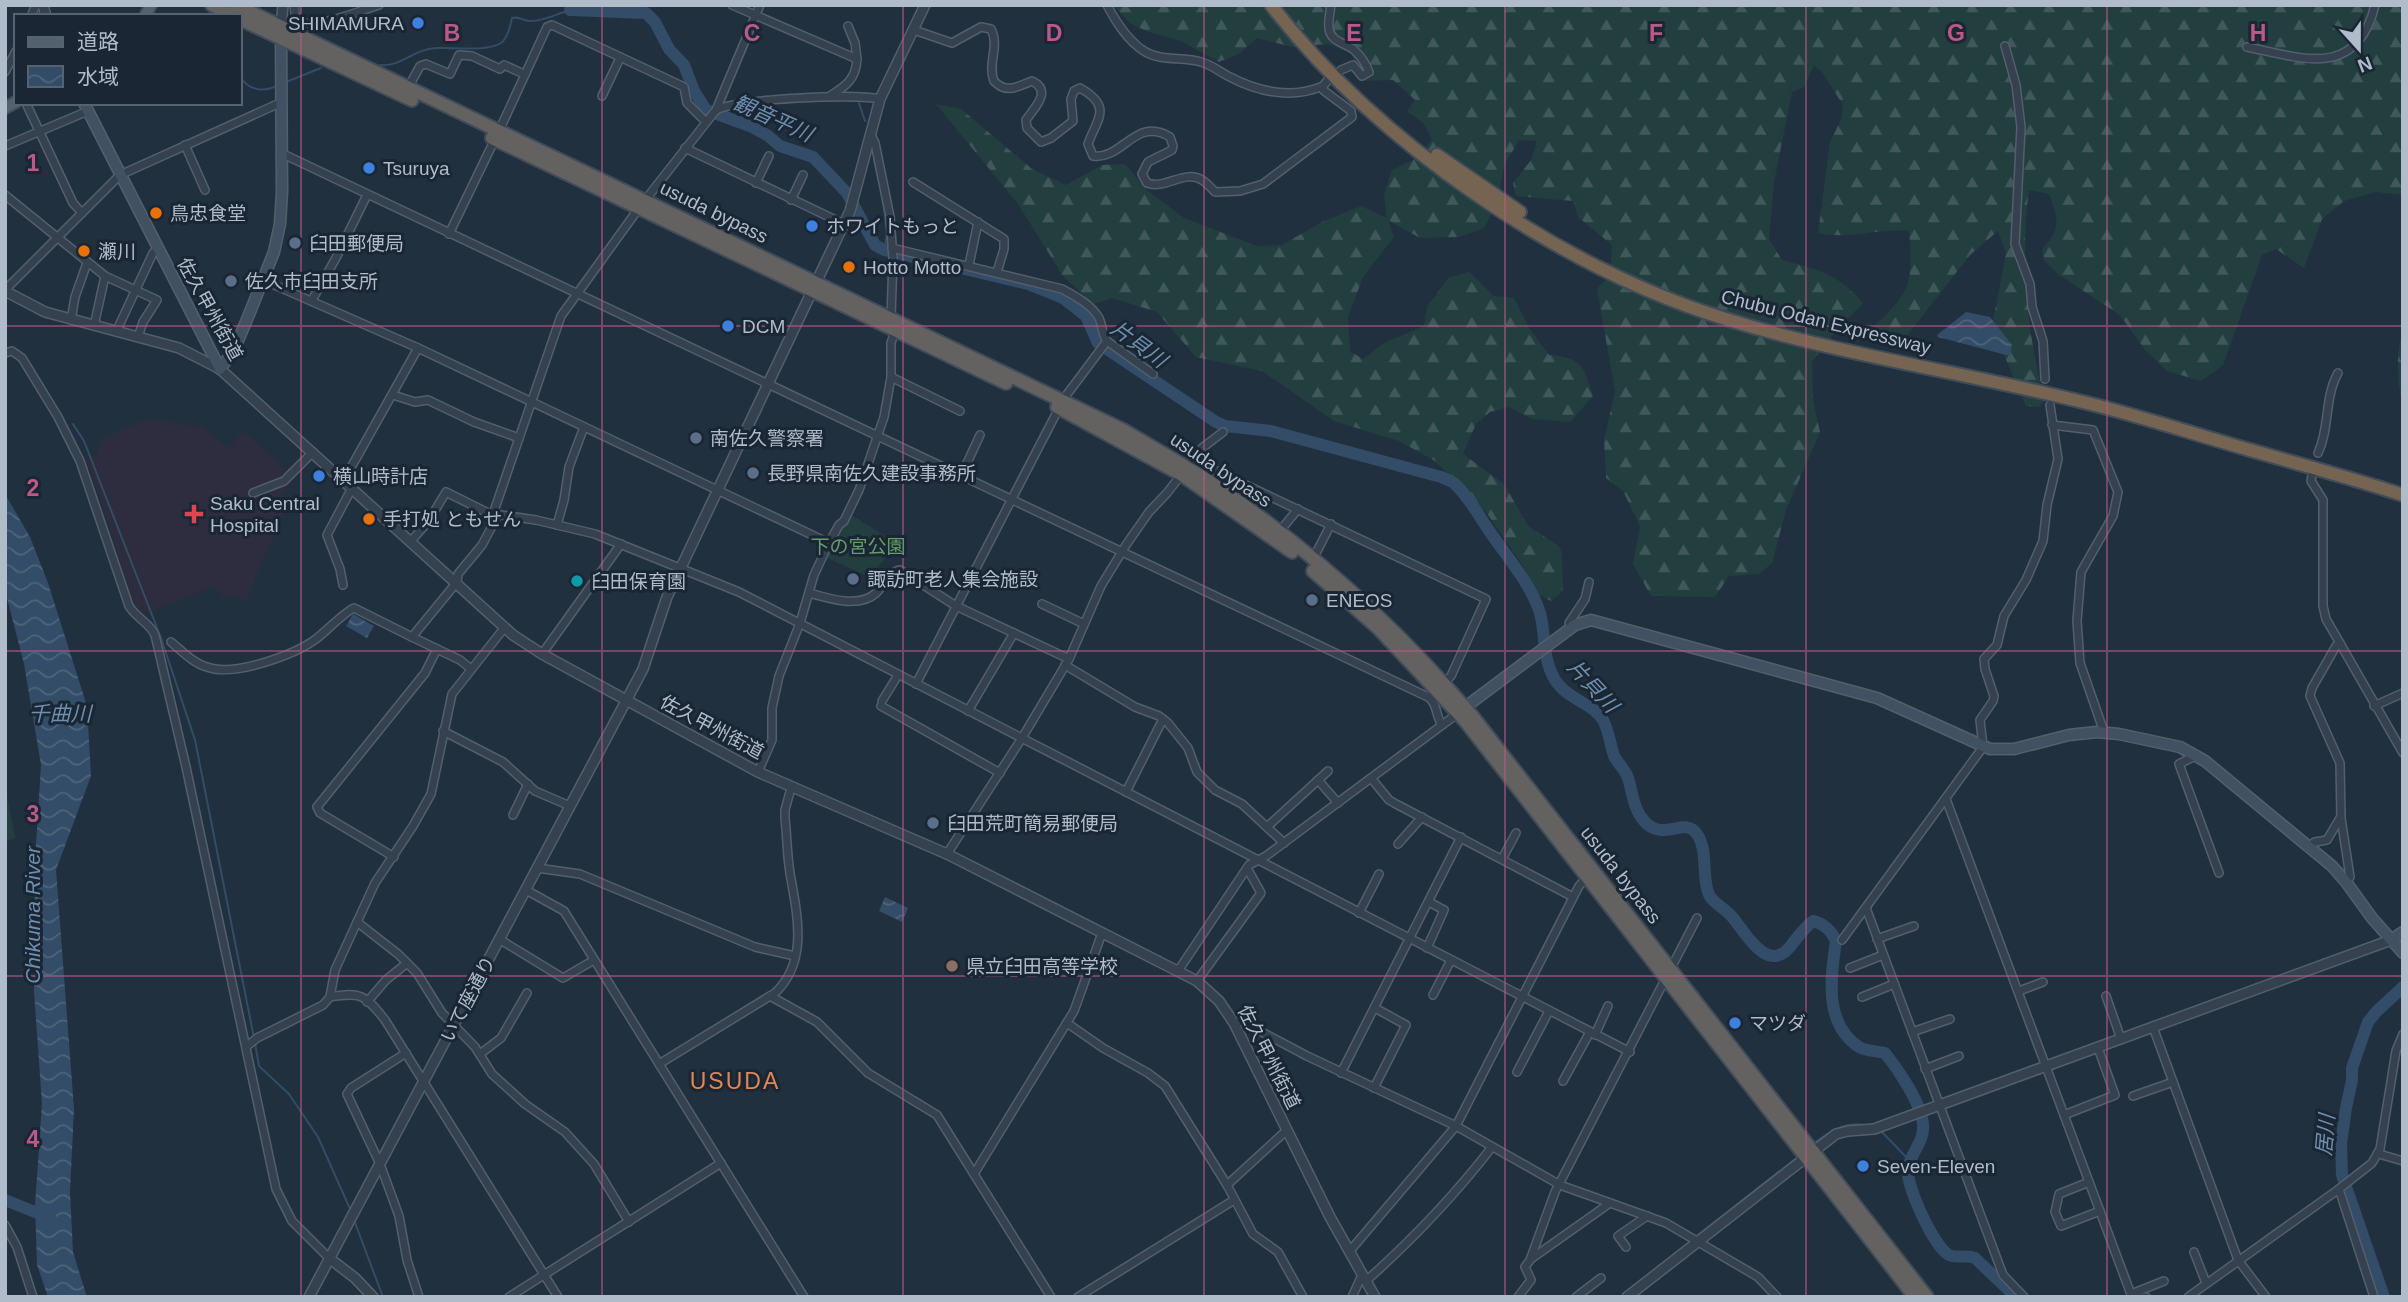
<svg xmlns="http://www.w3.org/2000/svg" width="2408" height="1302" font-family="Arial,'Noto Sans JP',sans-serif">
  <defs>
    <pattern id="forest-firs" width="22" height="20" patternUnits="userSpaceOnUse" patternTransform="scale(1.75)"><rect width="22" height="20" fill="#233e3f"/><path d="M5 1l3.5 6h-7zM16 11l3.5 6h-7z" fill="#405859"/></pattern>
    <pattern id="water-waves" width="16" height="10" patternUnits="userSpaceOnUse" patternTransform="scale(1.75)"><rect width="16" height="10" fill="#334c67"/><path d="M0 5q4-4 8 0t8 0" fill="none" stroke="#4e647b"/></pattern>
  </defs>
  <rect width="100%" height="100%" fill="#21303e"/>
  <polygon fill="#2e2d3f" points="148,419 203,427 228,448 244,431 285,470 301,454 311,461 280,496 285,511 245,602 234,597 224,597 213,586 143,615 133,604 107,518 86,459 96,455 102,438"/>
  <g fill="url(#forest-firs)">
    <path d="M1113,5H2403V195L2376,192L2344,201L2322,219L2304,268L2276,249L2262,255L2223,365L2201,381L2167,371L2145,350L2120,315L2059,275L2044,260L2042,250C2061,228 2059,220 2049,194L2029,190C2020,254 2027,338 2045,400L2039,407L2026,406L1992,327L2006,253L1998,231L1970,255L1906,337L1881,339L1874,326C1912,292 1913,281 1909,231C1878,228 1849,240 1818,233L1830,142L1841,120L1843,105L1822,72L1814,65L1804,87L1792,92L1774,182L1769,239L1782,260C1819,270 1837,273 1863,303L1841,325L1812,361L1813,400L1820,432L1786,510L1772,563L1759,574L1729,576L1715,597L1651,596L1633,564L1640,526L1623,491L1606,478L1604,440L1615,391L1597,289L1610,275L1612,245L1578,217L1573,201L1516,196L1513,183L1531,160L1537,141L1519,140L1504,166L1497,204L1484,228L1459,237L1420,238L1388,220L1394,237L1363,277L1348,317L1350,351L1363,359L1384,343L1424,326L1427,307L1448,278L1469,272L1494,296L1514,298L1530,329L1549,355C1582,357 1584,367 1593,396L1570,422L1532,419L1509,407L1490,412L1476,424L1463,454L1504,484L1528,526L1559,546L1562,553L1563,591L1551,601L1536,593L1523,566L1486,512L1435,461L1399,441L1334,421L1262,371L1196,357L1157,312L1112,298L1093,304L1063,276L1018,204L936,104L961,109L1032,169L1066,185L1102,165L1125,164L1148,191L1184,218L1257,246L1282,245L1322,222L1361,206L1387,218L1384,195L1392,170L1419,157L1432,139L1424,124L1407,111L1415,100L1393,80L1363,81L1351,53L1328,44L1292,47L1257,38L1240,53L1219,62L1181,41L1149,32L1131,24Z"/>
    <path d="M2403,330V404C2396,381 2396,353 2403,330Z"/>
  </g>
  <g fill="#233e3f">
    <polygon points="850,514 898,544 869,577 825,557"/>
    <polygon points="5,785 15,838 5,842"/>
  </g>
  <g fill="url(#water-waves)">
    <polygon points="1966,312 1990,317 2012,345 2010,356 1938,337 1937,335"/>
    <polygon points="5,494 30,537 48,583 87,706 91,776 56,870 74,1109 70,1192 73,1252 87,1297 48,1297 37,1265 35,1205 42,1104 34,992 35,861 41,765 24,664 5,590"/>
    <polygon points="353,614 374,626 367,638 346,626"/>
    <polygon points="885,897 908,908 902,922 879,911"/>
  </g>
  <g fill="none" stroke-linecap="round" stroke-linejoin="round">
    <g stroke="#334c67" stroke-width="2">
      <path d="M380,65C402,67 413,49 436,48C453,47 487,52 501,43C508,37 510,27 512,18C521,16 522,21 530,21C542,22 559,13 570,10L566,5"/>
      <path d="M240,76C248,91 263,92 277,86"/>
      <polyline points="286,82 321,68"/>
      <polyline points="859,103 865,121"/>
      <polyline points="874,160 879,182"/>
      <polyline points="883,198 887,235 884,250"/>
      <polyline points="73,424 84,441 161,638 195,740 254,1038"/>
      <polyline points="255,1043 259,1066 289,1094 318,1137 351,1211"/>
      <polyline points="1881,1131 1910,1161"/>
      <path d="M1814,1143C1832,1130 1847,1120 1869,1126"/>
      <polyline points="354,1220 383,1297"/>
      <polyline points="1698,1235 1799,1156"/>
    </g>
    <g stroke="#334c67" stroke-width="12">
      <path d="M570,10L646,13L655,22L669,49L684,65L694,91L706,110L750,126L767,135L780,146L813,157L847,193L875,245L884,250L1028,284L1063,298L1086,316L1098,343L1216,422L1225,426L1271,431L1441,477C1446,479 1452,481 1455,484C1469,497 1479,516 1490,532C1507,557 1531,584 1540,613C1546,636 1542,658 1555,680C1568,700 1593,703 1603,720C1609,731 1610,744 1614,756C1618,764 1625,769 1628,778C1633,793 1633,810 1645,822C1664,842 1685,816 1697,834C1708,850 1702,875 1708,892C1711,903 1726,908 1733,918C1745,932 1766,973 1789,948C1797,938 1803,929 1813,921C1823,923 1832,931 1836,941C1831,976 1823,1023 1859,1047C1865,1051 1877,1051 1885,1053C1898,1069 1921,1103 1923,1124C1925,1142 1910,1153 1908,1169C1906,1186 1934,1247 1949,1255C1957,1259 1966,1254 1975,1258L2016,1297"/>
      <polyline points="5,1200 50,1218"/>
      <polyline points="2384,1297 2342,1175 2341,1144 2346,1108 2352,1080 2352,1068 2368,1022 2376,1012 2403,987"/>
    </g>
    <defs>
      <g id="minor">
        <path d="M294,5L296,20C313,31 359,11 379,5"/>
        <path d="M732,5L857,59C856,79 846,86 830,96"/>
        <path d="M1107,5C1116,22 1127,40 1144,51C1161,62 1183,56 1201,62C1212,65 1220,72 1230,77C1259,92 1292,99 1323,86"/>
        <path d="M1331,5C1330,12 1328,21 1329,28C1330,41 1344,43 1353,49C1360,55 1366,64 1369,72L1362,76L1353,65L1341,70"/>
        <polyline points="31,16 36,5"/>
        <polyline points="848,26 855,43 857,59"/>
        <path d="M914,30L952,43L981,27L991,29C1000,46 987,64 994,81C1006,94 1017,87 1032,81C1053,91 1034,108 1026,120L1027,128L1041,142L1051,138L1073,121L1071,99L1074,91L1080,88C1114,107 1096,120 1088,144L1093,156C1123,160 1135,116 1170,137L1173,146L1172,150L1148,162L1142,174L1147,183C1165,190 1185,169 1202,180C1207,183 1211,188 1215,192L1240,191L1263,184L1352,117L1351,111L1323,90V86L1328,80"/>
        <polyline points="2005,46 2016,85 2021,127 2015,244 2030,284 2032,307 2043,341 2045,379"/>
        <path d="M2247,47C2302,58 2357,80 2375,5"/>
        <polyline points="5,72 16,51"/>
        <polyline points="408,88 420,66 426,64 450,74 459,55 472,56 500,69 504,65 524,74"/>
        <polyline points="602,96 620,58"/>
        <polyline points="26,103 73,203 82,213"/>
        <polyline points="716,110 760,5"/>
        <polyline points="499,131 547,27 552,25 684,87 687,103 706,122"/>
        <polyline points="870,133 875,143 890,217 893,258 891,318"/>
        <polyline points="185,145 205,190"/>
        <polyline points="5,146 88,111"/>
        <polyline points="685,148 844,224"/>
        <path d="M281,153L1428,697C1438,704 1435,715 1442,725"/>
        <polyline points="913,182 1004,239 1004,249 997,272"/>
        <polyline points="756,183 769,156"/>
        <polyline points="5,195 105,276 157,300 143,322 138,337"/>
        <polyline points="791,200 803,175"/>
        <polyline points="449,234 495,139"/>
        <path d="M892,248L1062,289C1075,296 1092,305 1099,318C1103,326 1101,333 1107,341L1153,374"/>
        <polyline points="969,265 978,222"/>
        <polyline points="263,280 418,348 829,543"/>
        <polyline points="5,290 120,175 282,102"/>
        <polyline points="312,300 336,258 367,195"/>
        <polyline points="71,320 75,297 87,263"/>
        <polyline points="94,326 105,276"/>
        <polyline points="116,332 153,253 158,248"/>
        <path d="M5,353L12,351L22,358L58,417L80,461L129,606C136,618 150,623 155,635L186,767L276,1189L292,1221L329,1258"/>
        <polyline points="891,377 960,411"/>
        <polyline points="393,395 415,402 428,400 474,422 519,438"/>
        <polyline points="1062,401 1107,341"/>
        <polyline points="2052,425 2093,430 2118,492 2113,516 2081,572 2077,621 2080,663 2104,732"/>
        <path d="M2318,453C2330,428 2324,398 2338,373"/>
        <polyline points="1198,454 1208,467 1486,599 1451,676 1444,683"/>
        <polyline points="2312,475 2311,481 2323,500 2323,606 2326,619 2403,753"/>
        <polyline points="961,476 980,435"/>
        <polyline points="344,480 418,348"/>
        <polyline points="253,493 284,481 313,452"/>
        <path d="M493,514L561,316L639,208L716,110C738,99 855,93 880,99"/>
        <polyline points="557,525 564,500 569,467 584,427"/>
        <polyline points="1279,532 1298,509"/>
        <polyline points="411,541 428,522 446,492 488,513 536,520 595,534 739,592 1630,1052"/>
        <polyline points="1313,559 1331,524"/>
        <polyline points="343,585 340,569 327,535 352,488"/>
        <path d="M809,593C828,598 859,609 876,593C884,586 888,572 900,570L956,606L1069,659"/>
        <polyline points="1042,604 1084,624"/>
        <polyline points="1571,629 1569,623 1585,599 1589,582"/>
        <polyline points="412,637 460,660 471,669"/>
        <path d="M171,642C182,651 193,663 207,667C234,677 294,655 316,639C325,632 347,610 354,608L412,637L457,582L458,574L482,545L498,515"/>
        <polyline points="2340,643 2336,646 2312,688 2310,696 2340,763 2341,818 2350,877 2346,882"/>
        <polyline points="542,654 621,544"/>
        <polyline points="1065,665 1135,707 1159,716 1168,723 1188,748 1197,772 1215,790 1242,804 1284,843"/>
        <polyline points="916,684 1059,408"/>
        <polyline points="882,701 898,675"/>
        <polyline points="881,706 1000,773"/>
        <polyline points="2374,706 2403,693"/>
        <polyline points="968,711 1014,633"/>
        <polyline points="443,731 503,762 535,791 570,806"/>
        <polyline points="2197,755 2179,764 2219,873"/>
        <polyline points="758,772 772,740 772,708 779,676 800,623 814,575 829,543 839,525 844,521 859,490 884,417 891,377 891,343 895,331"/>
        <polyline points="1371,778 1389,800 1396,804 1573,897"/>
        <polyline points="1318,780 1338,803"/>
        <polyline points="1126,792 1163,719"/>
        <polyline points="1946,799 2132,1297"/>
        <polyline points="513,815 528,784"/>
        <polyline points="1268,826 1328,771"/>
        <polyline points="1398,844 1422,817"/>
        <polyline points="2309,846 2315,842 2327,840 2340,818"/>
        <polyline points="947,854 1022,738 1069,659 1101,586 1126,545 1149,512 1167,493 1202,448 1223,432"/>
        <polyline points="394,857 320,813 317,807 425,673 437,649"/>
        <polyline points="1502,859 1516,833"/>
        <polyline points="537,868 580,874 755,947 795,956"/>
        <polyline points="526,890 564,911 804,1297"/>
        <polyline points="1866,908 2003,1275 2024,1297"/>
        <polyline points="1359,913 1379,874"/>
        <polyline points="357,922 398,954 417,973 442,1013 475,1047 492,1074 525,1104 565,1132 594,1164 629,1222"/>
        <polyline points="499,939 563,978 594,960"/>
        <polyline points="1877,939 1914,926"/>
        <polyline points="1842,940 1983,747 1980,720 1993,701 1994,696 1985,669 1984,659 1997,645 2004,616 2026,580 2043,541 2047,505 2058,459 2050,405"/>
        <polyline points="1427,948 1444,910 1429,902"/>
        <polyline points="1850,968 1883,955"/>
        <polyline points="1178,971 1249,865 1266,856 1457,714"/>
        <polyline points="1197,981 1261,893 1247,868"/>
        <polyline points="2019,991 2043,982"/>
        <polyline points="1433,995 1451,960"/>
        <polyline points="770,996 817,1022 868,1073 937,1115 1051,1297"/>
        <polyline points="2106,996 2121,1039"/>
        <polyline points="330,997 335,970 375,883 413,826 431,794 452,694 505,627"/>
        <polyline points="1862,997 1894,984"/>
        <polyline points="367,1002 386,980 407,963"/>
        <polyline points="1067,1023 1103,1048 1148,1073 1165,1086 1227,1185 1253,1234 1278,1252 1303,1297"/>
        <polyline points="1234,1023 1241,1021 1307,1056 1456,1126 1560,1185 1666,1223 1758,1277 1777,1297"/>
        <polyline points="2153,1027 2238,1260 2266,1297"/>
        <polyline points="1912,1032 1950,1019"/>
        <polyline points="1595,1035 1608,1006"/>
        <path d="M246,1047L257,1038L323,1005L330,997C360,992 365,994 385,1020L558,1297"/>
        <polyline points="406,1053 351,1088 347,1094 380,1164 399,1216 407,1260 419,1297"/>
        <polyline points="480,1054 501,1038 527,993"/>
        <path d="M659,1064L775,993C809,961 797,914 790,873C787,855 787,836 785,818V810L791,788"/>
        <polyline points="1925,1069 1959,1056"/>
        <polyline points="1517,1072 1549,1011"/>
        <polyline points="1341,1073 1461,837"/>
        <polyline points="1563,1081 1590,1032"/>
        <polyline points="1374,1088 1406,1025 1375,1008"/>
        <polyline points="2133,1096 2173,1082"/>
        <polyline points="2064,1115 2115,1095 2098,1048"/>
        <polyline points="2379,1154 2403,1161"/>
        <polyline points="974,1174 1074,1011 1102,933"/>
        <polyline points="2089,1182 2059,1194 2055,1212 2061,1226 2100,1211"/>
        <polyline points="1227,1185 1287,1130"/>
        <polyline points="2339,1189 2374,1297"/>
        <polyline points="5,1225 17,1247 33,1297"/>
        <polyline points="1626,1247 1618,1236 1647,1216"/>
        <polyline points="1349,1252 1456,1126 1579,886 1587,877"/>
        <polyline points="2194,1252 2206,1283"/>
        <polyline points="1531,1259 1610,1203"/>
        <path d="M1366,1281C1412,1240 1454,1196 1492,1147"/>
        <polyline points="2131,1294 2164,1281"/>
        <polyline points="509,1297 721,1163"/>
        <polyline points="1078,1297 1234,1200"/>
        <polyline points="1352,1297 1362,1275"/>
        <polyline points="1518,1297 1531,1280 1525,1267 1530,1260 1555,1192 1697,918"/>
        <polyline points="1576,1297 1601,1278"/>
        <polyline points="2136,1297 2146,1297"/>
        <polyline points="2188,1297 2339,1189 2372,1163 2380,1149 2396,1051 2403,1034"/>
      </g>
      <g id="tertiary">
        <polyline points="43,5 46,16"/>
        <polyline points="281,26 283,5"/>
        <polyline points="5,291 45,312 179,348 220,369 513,635 542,654 758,772 947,854 1197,981 1219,1001 1234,1023 1330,1217 1375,1297"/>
        <polyline points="329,1258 355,1278 373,1297"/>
        <polyline points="309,1297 643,669 667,597 850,211 880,99 925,5"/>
        <polyline points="1627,1297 1836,1134 1848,1131 1874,1129 2391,940"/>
      </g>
      <g id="secondary">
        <polyline points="84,103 220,369 234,350 248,317 274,252 280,224 282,192 281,35"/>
        <polyline points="1460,711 1575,625 1591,620 1877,698 1990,749 2014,749 2069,735 2097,732 2119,734 2180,747 2205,761 2332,866 2346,882 2372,918 2403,953"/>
        <polyline points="2391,940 2403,932"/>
      </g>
      <g id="primary">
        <polyline points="145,16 151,5"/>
        <polyline points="5,108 16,102"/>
      </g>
      <g id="trunk">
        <polyline points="212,5 234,16"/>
        <path d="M236,5L1123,430C1155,449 1188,467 1219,488C1314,552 1399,630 1473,717L1927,1297"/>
        <polyline points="240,19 412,100"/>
        <polyline points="492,138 1006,383"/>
        <polyline points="1057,407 1182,475 1292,552"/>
        <polyline points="1313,571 1378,628 1466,722 1915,1297"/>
      </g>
      <g id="motorway">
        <path d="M1271,5C1379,144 1561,269 1729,320C1846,356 1968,373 2087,403C2144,417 2200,436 2257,452C2306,466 2355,479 2403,495"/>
        <polyline points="1437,155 1520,212"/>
      </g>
    </defs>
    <use href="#minor" stroke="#535f6c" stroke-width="10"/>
    <use href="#tertiary" stroke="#535f6c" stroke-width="12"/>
    <use href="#secondary" stroke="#535f6c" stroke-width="13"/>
    <use href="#primary" stroke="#414d5a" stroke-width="14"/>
    <use href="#trunk" stroke="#404c59" stroke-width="16"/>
    <use href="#motorway" stroke="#404c59" stroke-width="16"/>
    <use href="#minor" stroke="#35414e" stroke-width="7"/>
    <use href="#tertiary" stroke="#35414e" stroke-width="9"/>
    <use href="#secondary" stroke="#425162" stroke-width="10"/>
    <use href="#primary" stroke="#53606e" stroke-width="10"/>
    <use href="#trunk" stroke="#646260" stroke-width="12"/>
    <use href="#motorway" stroke="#756451" stroke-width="12"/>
  </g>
  <path fill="none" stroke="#bb5a87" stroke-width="2" stroke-opacity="0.55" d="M301,5V1297M602,5V1297M903,5V1297M1204,5V1297M1505,5V1297M1806,5V1297M2107,5V1297M5,326H2403M5,651H2403M5,976H2403"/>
  <g fill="#3f7fe0" stroke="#1a2633" stroke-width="2.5">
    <circle cx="418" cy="23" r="7"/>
    <circle cx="369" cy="168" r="7"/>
    <circle cx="812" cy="226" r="7"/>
    <circle cx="728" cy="326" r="7"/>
    <circle cx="319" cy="476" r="7"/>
    <circle cx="1735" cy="1023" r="7"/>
    <circle cx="1863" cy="1166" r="7"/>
  </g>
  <g fill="#e8710a" stroke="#1a2633" stroke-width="2.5">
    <circle cx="156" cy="213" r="7"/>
    <circle cx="84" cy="251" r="7"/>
    <circle cx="849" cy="267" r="7"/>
    <circle cx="369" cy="519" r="7"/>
  </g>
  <g fill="#5c6f8a" stroke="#1a2633" stroke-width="2.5">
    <circle cx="295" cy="243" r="7"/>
    <circle cx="231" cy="281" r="7"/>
    <circle cx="696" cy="438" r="7"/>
    <circle cx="753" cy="473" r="7"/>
    <circle cx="853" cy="579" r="7"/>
    <circle cx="1312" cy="600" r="7"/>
    <circle cx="933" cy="823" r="7"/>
  </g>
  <path fill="#e0444e" stroke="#1a2633" stroke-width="2.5" d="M190.5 503.5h7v7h7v7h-7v7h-7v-7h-7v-7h7z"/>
  <circle fill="#0f9aa8" stroke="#1a2633" stroke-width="2.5" cx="577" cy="581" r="7"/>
  <circle fill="#8d6e63" stroke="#1a2633" stroke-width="2.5" cx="952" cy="966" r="7"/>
  <g text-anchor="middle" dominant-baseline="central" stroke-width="6" stroke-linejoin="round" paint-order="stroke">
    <g font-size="19" fill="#b0bcca" stroke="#1a2633" text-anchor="start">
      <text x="404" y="23" text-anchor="end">SHIMAMURA</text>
      <text x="383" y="168">Tsuruya</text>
      <text x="170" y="213">鳥忠食堂</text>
      <text x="826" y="226">ホワイトもっと</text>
      <text x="309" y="243">臼田郵便局</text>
      <text x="98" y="251">瀬川</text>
      <text x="863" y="267">Hotto Motto</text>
      <text x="245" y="281">佐久市臼田支所</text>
      <text x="742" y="326">DCM</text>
      <text x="710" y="438">南佐久警察署</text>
      <text x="767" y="473">長野県南佐久建設事務所</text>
      <text x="333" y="476">横山時計店</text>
      <text x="210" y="503">Saku Central<tspan x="210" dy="22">Hospital</tspan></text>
      <text x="383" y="519">手打処 ともせん</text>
      <text x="867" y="579">諏訪町老人集会施設</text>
      <text x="591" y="581">臼田保育園</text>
      <text x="1326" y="600">ENEOS</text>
      <text x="947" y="823">臼田荒町簡易郵便局</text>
      <text x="966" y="966">県立臼田高等学校</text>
      <text x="1749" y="1023">マツダ</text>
      <text x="1877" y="1166">Seven-Eleven</text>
    </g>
    <g font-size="19" fill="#b0bcca" stroke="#1a2633">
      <text transform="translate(714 212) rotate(26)">usuda bypass</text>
      <text transform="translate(210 309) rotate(61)">佐久甲州街道</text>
      <text transform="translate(1826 322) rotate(14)">Chubu Odan Expressway</text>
      <text transform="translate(1221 470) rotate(34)">usuda bypass</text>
      <text transform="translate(712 727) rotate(28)">佐久甲州街道</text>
      <text transform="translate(1621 875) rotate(52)">usuda bypass</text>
      <text transform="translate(468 999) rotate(-62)">いて座通り</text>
      <text transform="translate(1269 1057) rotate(63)">佐久甲州街道</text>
    </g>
    <g font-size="19" fill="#659d6d" stroke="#1a2633">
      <text x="858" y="546">下の宮公園</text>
    </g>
    <g font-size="21" font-style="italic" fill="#6e8fb0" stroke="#1a2633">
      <text transform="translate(773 118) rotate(24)">観音平川</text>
      <text transform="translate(1139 344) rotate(36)">片貝川</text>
      <text transform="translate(1593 686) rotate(47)">片貝川</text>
      <text x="60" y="713">千曲川</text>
      <text transform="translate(32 915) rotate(-90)">Chikuma River</text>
      <text transform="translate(2325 1135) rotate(-85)">居川</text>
    </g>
    <g font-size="23" letter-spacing="2" fill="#df8756" stroke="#1a2633">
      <text x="735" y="1081">USUDA</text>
    </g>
  </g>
  <g font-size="23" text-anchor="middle" font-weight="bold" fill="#bb5a87" stroke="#1a2633" stroke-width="6" stroke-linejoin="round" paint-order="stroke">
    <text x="452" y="41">B</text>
    <text x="752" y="41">C</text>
    <text x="1054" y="41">D</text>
    <text x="1354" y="41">E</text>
    <text x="1656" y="41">F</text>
    <text x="1956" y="41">G</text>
    <text x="2258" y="41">H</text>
    <text x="33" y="171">1</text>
    <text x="33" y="496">2</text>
    <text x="33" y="822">3</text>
    <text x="33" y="1147">4</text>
  </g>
  <rect width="2408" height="1302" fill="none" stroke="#b0bcca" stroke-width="14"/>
  <rect x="14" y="14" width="228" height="91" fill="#1a2633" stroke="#56626f" stroke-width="2"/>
  <rect x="28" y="37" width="35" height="10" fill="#53606e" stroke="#56626f" stroke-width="2"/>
  <text x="77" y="49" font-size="21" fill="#b0bcca">道路</text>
  <rect x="28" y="66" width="35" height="21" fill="url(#water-waves)" stroke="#56626f" stroke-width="2"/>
  <text x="77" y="84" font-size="21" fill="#b0bcca">水域</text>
  <g transform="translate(2359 49) rotate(159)" stroke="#1a2633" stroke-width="5" paint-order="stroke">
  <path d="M0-5L12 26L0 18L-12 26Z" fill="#b0bcca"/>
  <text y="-10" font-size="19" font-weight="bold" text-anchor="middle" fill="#b0bcca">N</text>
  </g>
</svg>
